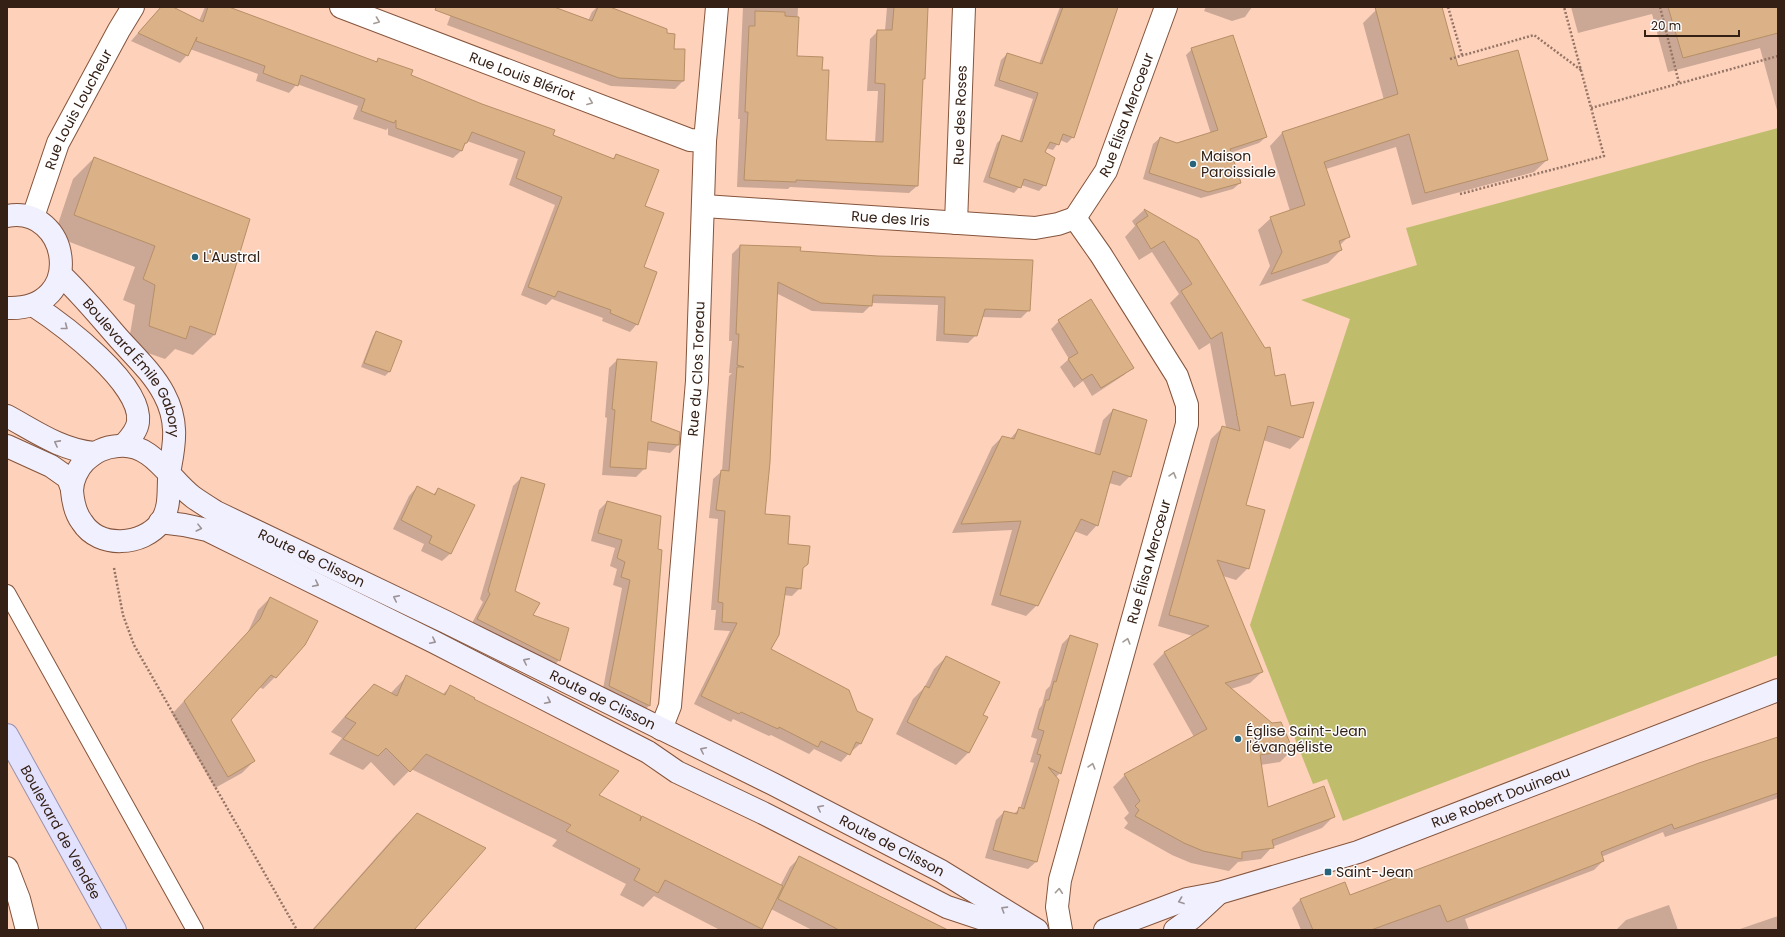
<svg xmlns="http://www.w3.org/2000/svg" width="1785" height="937" font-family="Poppins,sans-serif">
  <rect width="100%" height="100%" fill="#fed1bb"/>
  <polygon fill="#bfbd6c" points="1778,128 1778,655 1343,821 1327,779 1313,784 1250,625 1350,319 1301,300 1417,265 1406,228"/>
  <g fill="#0003">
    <polygon points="161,7 170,7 199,21 205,7 226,7 375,62 379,59 410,75 551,136 612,159 617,155 644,206 643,268 637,324 630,332 602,321 603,318 552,299 546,305 521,295 555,205 509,185 518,159 467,141 461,151 453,158 388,135 388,128 386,130 353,119 358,106 297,84 289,93 256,81 258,74 190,49 187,55 180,63 131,41"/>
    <polygon points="434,7 552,7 588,21 592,12 597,7 608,7 666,34 673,50 684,50 683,81 675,89 611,86 447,25 451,14"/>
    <polygon points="743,7 798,7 796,57 821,71 825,141 875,143 878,91 867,91 870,39 878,31 885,31 887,7 927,7 924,79 921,82 917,186 909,193 790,187 788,189 737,187 740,119 738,119"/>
    <polygon points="1060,7 1118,7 1073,137 1067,143 1060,140 1053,150 1046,148 1044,152 1045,185 1039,191 1021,185 1014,193 983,182 997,143 1003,137 1019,142 1033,99 994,86 1001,60 1007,54 1039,64"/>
    <polygon points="1206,7 1252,7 1245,17 1232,21 1204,11"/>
    <polygon points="1389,7 1441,7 1458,67 1547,160 1534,172 1412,205 1396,147 1326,169 1348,237 1339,246 1341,250 1328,263 1259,286 1270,266 1258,230 1271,218 1290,211 1270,146 1282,133 1384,100 1363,23 1376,10"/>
    <polygon points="1571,7 1778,7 1778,114 1760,48 1668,72 1652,14 1578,33"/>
    <polygon points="1192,49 1266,137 1259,143 1230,153 1240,183 1233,189 1201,198 1143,179 1153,144 1160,138 1177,144 1211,134 1186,55"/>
    <polygon points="94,158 249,220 214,335 193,355 175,349 165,359 128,346 135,305 123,300 135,267 54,236 73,179"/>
    <polygon points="1144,210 1197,241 1290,407 1302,437 1290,449 1263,440 1244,505 1248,568 1236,580 1223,576 1262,672 1250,683 1231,689 1292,750 1280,762 1260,765 1267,809 1334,816 1322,828 1272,847 1261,859 1238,862 1229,871 1191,863 1172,855 1124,828 1128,823 1124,818 1129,813 1113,787 1125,775 1194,737 1153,664 1165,652 1193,636 1158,626 1211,439 1223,427 1226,427 1210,343 1199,350 1170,303 1179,294 1152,252 1139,260 1125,237 1135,226 1132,221"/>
    <polygon points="740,246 799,252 1029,310 1021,318 981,317 976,335 968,343 936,341 938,305 871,303 871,305 863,313 812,311 776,293 764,515 787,545 802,569 800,588 792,596 783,595 770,650 860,744 852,751 851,751 841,762 814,749 809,754 771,735 769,736 733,719 731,722 694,704 730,631 714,630 716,610 711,610 718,519 709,518 713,479 722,471 729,376 732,373 729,373 732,341 729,341 732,254"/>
    <polygon points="1059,321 1132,367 1124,375 1092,396 1083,381 1074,388 1060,367 1069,359 1051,329"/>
    <polygon points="376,332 389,372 385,376 361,367 373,336"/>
    <polygon points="617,360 650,422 678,445 670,453 646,450 645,468 636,477 602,475 607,418 605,417 609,368"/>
    <polygon points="1113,410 1130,476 1120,486 1109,483 1097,525 1087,536 1074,531 1037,605 1026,616 991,605 1012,530 952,533 992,447 1002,437 1010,439 1018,430 1094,454 1103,420"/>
    <polygon points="521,478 514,591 532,616 559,660 552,668 470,627 483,602 480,599 513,486"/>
    <polygon points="417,487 433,495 438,489 451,553 442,561 421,551 424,544 393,529 409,496"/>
    <polygon points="607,502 657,550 661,551 649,706 641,713 602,694 622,588 613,585 617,569 610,566 615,548 591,541 599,510"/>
    <polygon points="270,598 275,677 263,689 259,687 229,720 254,761 242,773 215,788 172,714 248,632 258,610"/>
    <polygon points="1070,636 1060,773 1056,777 1036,862 1028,869 985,858 996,820 1004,812 1013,814 1020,809 1034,763 1030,762 1037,739 1031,737 1039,709 1042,705 1046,690 1050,686 1062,644"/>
    <polygon points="946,657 982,715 969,752 956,765 896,734 913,699 924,688 934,669"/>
    <polygon points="406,677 442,695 450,687 472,700 597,795 639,821 643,818 780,886 790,867 799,858 942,930 812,930 771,909 760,930 720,930 654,896 643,907 620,895 626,884 552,846 557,840 411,769 394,786 371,762 363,770 329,754 342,738 331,732 359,700 374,686 390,694"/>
    <polygon points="1778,738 1778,798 1665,837 1663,832 1601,857 1603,861 1594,870 1465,919 1469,930 1301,930 1292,908 1301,899 1349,896"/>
    <polygon points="417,814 412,930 312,930 396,835"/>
    <polygon points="1669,905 1678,930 1616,930 1626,920"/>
    <polygon points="1778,916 1778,930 1737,930"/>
  </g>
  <g fill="#dbb288" stroke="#b68f66">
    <polygon points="161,7 173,7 203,22 208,7 229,7 377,62 378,58 413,70 411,75 482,104 555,130 553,135 614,159 616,154 659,170 645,206 664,213 644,267 657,272 638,325 610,313 611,310 558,291 555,297 528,287 562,197 516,178 525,152 472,132 467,143 465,143 462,151 396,128 396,120 394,123 361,111 365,99 301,75 298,86 278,79 263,73 265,66 196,41 197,37 188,56 138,33"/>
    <polygon points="436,7 554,7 592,21 598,7 610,7 667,29 667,33 675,34 674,49 685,49 684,81 619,78 435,10"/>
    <polygon points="894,7 928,7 925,79 923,79 918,186 796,180 796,182 744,180 748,112 745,112 749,26 755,26 755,11 785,12 785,16 799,17 797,56 823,57 822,70 829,70 826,140 883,142 885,84 875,83 877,30 892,30"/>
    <polygon points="1063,7 1118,7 1074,138 1063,134 1059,145 1050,142 1045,152 1055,158 1046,186 1024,179 1021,188 989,177 1002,135 1022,142 1038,93 999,80 1007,53 1042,64"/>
    <polygon points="1375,7 1442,7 1458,66 1518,50 1548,160 1425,193 1409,134 1324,162 1350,237 1339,241 1342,250 1271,274 1282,252 1270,217 1305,205 1282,132 1398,94"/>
    <polygon points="1668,7 1778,7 1778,33 1683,58"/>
    <polygon points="1233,35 1267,137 1230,149 1241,183 1208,192 1149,173 1160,137 1177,143 1218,130 1191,48"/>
    <polygon points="94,157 250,219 215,335 190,326 186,339 149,326 155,285 143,279 155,246 74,215"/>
    <polygon points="1144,209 1198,240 1265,348 1270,347 1275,376 1285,374 1291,406 1314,402 1303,438 1268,426 1246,505 1265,510 1249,569 1217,560 1263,672 1225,683 1272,723 1281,722 1293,750 1260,755 1268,807 1324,786 1335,817 1272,840 1274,848 1242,852 1242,859 1203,851 1184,843 1135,816 1139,810 1135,806 1140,801 1124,774 1207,729 1164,652 1209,626 1169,615 1222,426 1240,431 1237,416 1236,415 1237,415 1222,332 1211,339 1181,291 1192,284 1164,241 1151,249 1136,224 1148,216"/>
    <polygon points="740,245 801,247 800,251 878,256 1033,260 1030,311 985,309 977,336 944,334 945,297 873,295 872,306 821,303 778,282 770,462 765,514 790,516 788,544 810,546 808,564 803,568 801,589 786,587 779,635 771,649 849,690 857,711 873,719 861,744 856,742 850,755 821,741 818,747 779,727 778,729 741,712 739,714 701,696 737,623 722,622 723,603 718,602 725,511 716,510 721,470 729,471 737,367 744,367 737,365 739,334 736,334"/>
    <polygon points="1091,299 1134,368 1101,388 1092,374 1082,380 1068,359 1078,353 1058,320"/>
    <polygon points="376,331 402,341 390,372 364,363"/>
    <polygon points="617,359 657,362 651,421 680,432 679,445 648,442 646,469 610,467 615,410 612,409"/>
    <polygon points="1113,409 1147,420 1131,477 1113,471 1098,526 1081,519 1038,606 1000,595 1021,521 961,524 1002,436 1014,439 1018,429 1100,455"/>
    <polygon points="521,477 545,484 515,591 540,603 533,615 569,628 560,661 477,619 490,594 488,591"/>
    <polygon points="417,486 435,495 438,488 475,505 451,554 429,543 432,536 401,520"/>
    <polygon points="607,501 661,516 658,549 662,550 650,706 609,686 630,580 621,577 625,562 617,558 622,540 598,533"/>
    <polygon points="270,597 318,621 305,645 276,678 271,675 231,720 255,761 228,777 184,701 260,619"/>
    <polygon points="1070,635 1098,644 1061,774 1048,767 1059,780 1037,862 993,850 1004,811 1017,814 1019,807 1024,809 1041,755 1037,754 1044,731 1038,729 1046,700 1049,700 1054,681 1056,682"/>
    <polygon points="946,656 1000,682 983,715 988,717 969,753 907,722 925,686 929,688"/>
    <polygon points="406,675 445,695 450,685 475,698 474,699 619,771 599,795 641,816 640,821 642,816 783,886 762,929 665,880 658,893 634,880 640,869 566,831 571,825 426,754 410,772 386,748 378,756 343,739 356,723 345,717 374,684 397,696"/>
    <polygon points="1778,737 1778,793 1674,829 1672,824 1601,852 1604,861 1447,922 1440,905 1371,930 1313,930 1300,899 1345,882 1350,895 1699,763"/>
    <polygon points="417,813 486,848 414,930 313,930"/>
    <polygon points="799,856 841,877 948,930 839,930 820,920 778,899"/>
  </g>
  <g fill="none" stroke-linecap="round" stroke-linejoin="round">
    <defs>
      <polyline id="lane" points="7,593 195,930"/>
      <g id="street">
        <path id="s1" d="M341,7L690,140L705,141"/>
        <path id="s2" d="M704,206L1035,228L1058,224L1075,218"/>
        <path id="s3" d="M33,217L58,143L119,30L133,7"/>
        <path id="s4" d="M1075,218L1106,171L1166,7"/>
        <path id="s5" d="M956,223L964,7"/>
        <path id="s6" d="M661,729L670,706L697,381L705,141L717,7"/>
        <polyline points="7,868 19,899 27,930"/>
        <path id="s7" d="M1061,930L1057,907L1060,880L1187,424V405L1177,376L1101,255L1075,218"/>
      </g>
      <g id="secondary">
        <path d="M7,216C69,204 88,311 7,308"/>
        <path id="s8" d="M61,275C80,293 97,313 114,333C131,353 152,371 164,394C178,420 175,442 170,468C167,487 172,505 161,522C143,546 99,549 82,522C75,513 73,502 72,491C72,480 78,468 85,461C95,452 104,447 118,446C152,442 169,479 193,497C200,502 208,507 216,512L446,622L773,784L941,871L1037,930"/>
        <path d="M33,305C62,324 143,384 138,422C137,431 130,438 124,445"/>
        <path d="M7,416C35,431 61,450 94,453"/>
        <polyline points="7,446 51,466 68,478 72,489"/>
        <polyline points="160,522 184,525 207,530 434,642 648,752 677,772 763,813 947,907 1016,930"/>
        <path id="s9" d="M1105,930L1187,899L1219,893L1358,852L1778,690"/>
        <polyline points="1175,930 1192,918 1219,893"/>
      </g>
      <g id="primary">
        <path id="s10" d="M7,735L115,930"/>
      </g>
    </defs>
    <use href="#lane" stroke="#84543c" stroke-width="18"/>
    <use href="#street" stroke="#84543c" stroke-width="24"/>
    <use href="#secondary" stroke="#84543c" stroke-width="24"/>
    <use href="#primary" stroke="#9a91ac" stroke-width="24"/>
    <g stroke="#947464" stroke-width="2.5" stroke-dasharray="2 2" stroke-linecap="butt">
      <polyline points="1448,7 1462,55"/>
      <polyline points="1660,7 1679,83"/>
      <polyline points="1450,59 1534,35 1581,70"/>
      <polyline points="1591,108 1778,56"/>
      <polyline points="1460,194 1604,156 1564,7"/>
      <polyline points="114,568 123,615 134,645 297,930"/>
    </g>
    <use href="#lane" stroke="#fff" stroke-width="16"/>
    <use href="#street" stroke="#fff" stroke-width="22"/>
    <use href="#secondary" stroke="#f1f0fe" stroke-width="22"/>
    <use href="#primary" stroke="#e3e2fe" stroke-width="22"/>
  </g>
  <defs><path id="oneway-chevron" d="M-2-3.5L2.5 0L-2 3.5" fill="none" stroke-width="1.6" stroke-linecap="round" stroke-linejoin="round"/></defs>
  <g stroke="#a49b96">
    <use href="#oneway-chevron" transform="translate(377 21) rotate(21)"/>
    <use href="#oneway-chevron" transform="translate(590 102) rotate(21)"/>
    <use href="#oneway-chevron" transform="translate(1173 475) rotate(-74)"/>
    <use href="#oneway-chevron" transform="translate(1127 641) rotate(-74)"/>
    <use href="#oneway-chevron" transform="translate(1092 766) rotate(-74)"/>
    <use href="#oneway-chevron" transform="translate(1059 891) rotate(-86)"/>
  </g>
  <g stroke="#9c9295">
    <use href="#oneway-chevron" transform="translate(65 327) rotate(38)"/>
    <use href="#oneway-chevron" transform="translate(57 443) rotate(-152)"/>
    <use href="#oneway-chevron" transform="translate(199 528) rotate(14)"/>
    <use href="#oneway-chevron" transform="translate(316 584) rotate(26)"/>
    <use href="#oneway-chevron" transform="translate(396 598) rotate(-154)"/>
    <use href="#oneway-chevron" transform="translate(433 641) rotate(27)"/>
    <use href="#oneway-chevron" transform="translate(526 661) rotate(-154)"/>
    <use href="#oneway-chevron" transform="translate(548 701) rotate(27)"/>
    <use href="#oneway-chevron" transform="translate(703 750) rotate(-154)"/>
    <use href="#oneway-chevron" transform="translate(820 808) rotate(-153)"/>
    <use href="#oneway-chevron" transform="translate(1181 901) rotate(160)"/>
    <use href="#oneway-chevron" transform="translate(1004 909) rotate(-148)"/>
  </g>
  <g fill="#27637b" stroke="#fdfdfd" stroke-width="1.5">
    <circle cx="1193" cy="164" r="4"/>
    <circle cx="195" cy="257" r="4"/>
    <circle cx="1238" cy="739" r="4"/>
    <rect x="1324" y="868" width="8" height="8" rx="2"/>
  </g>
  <g text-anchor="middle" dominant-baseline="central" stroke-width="3" stroke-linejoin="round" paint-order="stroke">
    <g font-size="14" fill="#342015" stroke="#fdfdfd">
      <text stroke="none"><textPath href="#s1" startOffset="194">Rue Louis Blériot</textPath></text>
      <text stroke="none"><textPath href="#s3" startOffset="117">Rue Louis Loucheur</textPath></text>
      <text stroke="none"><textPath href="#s4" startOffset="116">Rue Élisa Mercoeur</textPath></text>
      <text stroke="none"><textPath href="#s5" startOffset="108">Rue des Roses</textPath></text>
      <text stroke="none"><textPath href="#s2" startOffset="187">Rue des Iris</textPath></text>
      <text stroke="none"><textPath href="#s6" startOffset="363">Rue du Clos Toreau</textPath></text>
      <text stroke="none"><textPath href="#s8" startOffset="119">Boulevard Émile Gabory</textPath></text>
      <text stroke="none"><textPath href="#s8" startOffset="711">Route de Clisson</textPath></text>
      <text stroke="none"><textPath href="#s7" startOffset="381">Rue Élisa Mercœur</textPath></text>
      <text stroke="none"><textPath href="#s8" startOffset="1035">Route de Clisson</textPath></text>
      <text stroke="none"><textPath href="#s9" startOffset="418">Rue Robert Douineau</textPath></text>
      <text stroke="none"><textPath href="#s10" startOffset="111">Boulevard de Vendée</textPath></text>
      <text stroke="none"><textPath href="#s8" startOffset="1359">Route de Clisson</textPath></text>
    </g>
    <g font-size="14" fill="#342015" stroke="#fdfdfd" text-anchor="start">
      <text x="1201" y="156">Maison<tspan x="1201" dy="16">Paroissiale</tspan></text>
      <text x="203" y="257">L'Austral</text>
      <text x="1246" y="731">Église Saint-Jean<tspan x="1246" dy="16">l'évangéliste</tspan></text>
      <text x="1336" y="872">Saint-Jean</text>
    </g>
  </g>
  <rect width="1785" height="937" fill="none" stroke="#342015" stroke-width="16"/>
  <path d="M1645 30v6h94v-6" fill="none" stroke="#342015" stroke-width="2"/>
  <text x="1651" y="30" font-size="12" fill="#342015" stroke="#fdfdfd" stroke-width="3" paint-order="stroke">20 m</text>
</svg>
